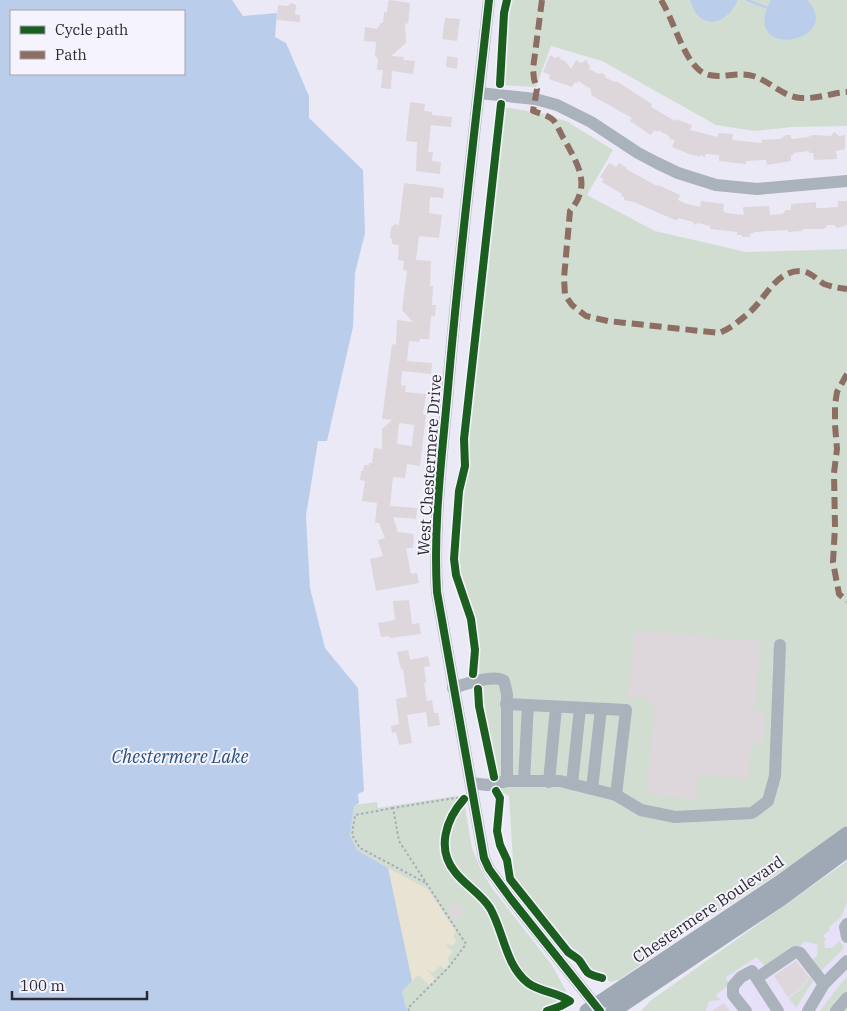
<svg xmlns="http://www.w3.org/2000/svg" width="847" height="1011" font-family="'IBM Plex Serif',serif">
  <rect width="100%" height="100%" fill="#ece9f6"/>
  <polygon fill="#e6e0f8" points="847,878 847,1011 656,1011"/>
  <g fill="#d2ddd2">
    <polygon points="510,0 847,0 847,126 792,127 754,131 716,125 602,61 551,46 536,87 501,85 507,13"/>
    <polygon points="503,107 545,114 568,122 613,150 587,195 655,231 746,252 847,249 847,825 813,851 693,928 619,980 610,982 600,973 587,969 581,960 514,878 509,796 498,790 482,702 475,622 459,574 457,556 465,484 478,320"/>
    <polygon points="463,795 472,848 480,867 491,887 552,965 567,993 561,998 560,1004 555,1011 407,1011 402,991 388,868 357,850 350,835 354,805 377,802 378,808"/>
    <polygon points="847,861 847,902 841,917 829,927 830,930 823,936 827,940 824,941 825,948 832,948 839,941 843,945 843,949 820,972 811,962 818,954 817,949 818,945 805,941 798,948 794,946 790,947 765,966 757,957 726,977 729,985 716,995 720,1000 709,1001 706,1011 641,1011 650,1001"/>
    <polygon points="810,977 813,981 796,1008 789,998 801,989"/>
    <polygon points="847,977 847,1011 820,1011 837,988"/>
  </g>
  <polygon fill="#e9e3d4" points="388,868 428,889 456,932 453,937 457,941 452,946 448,944 446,946 453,952 448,957 449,964 445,969 440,966 433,973 426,968 435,979 429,985 418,975 412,981"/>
  <g fill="#baceec" fill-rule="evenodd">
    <path d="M0,0H232L243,16L277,13L275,37L286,43L309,96V118L363,170L365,233L355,273L353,327L327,441H318L306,516L310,588L325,648L358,688L364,791L358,794L359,803L354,806L350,835L357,850L388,868L412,981L402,991L407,1011H0ZM11,11H184V74H11Z"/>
    <path d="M690,0H738C726,26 699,32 690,0Z"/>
    <path d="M771,0H807C847,43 737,62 771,0Z"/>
  </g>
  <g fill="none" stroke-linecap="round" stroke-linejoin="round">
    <polyline stroke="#baceec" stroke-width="2.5" points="747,0 768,8"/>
  </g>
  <g fill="#ddd6da" fill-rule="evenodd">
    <polygon points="390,0 410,3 408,24 405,23 406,43 391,56 404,57 403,60 415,61 413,74 392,71 391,89 381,88 383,70 377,70 378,59 375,56 376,42 364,41 365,27 377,29 381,23 383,23 384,12 387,12 388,2"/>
    <polygon points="291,3 296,5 295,14 300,15 300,22 277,20 278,5 288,6"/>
    <polygon points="445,18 460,19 457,41 442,39"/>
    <polygon points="550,55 556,58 559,56 560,59 565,61 571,69 576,60 581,63 586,60 590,67 589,69 598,74 602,73 605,75 606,78 615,82 616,81 652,104 651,107 675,121 675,119 692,125 690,130 718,137 718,133 733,134 732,140 762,143 762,140 780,139 786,135 790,135 792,139 808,137 813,135 831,136 834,132 839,136 845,135 845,149 836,151 837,159 814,160 813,153 809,153 809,151 793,153 794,155 791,155 791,161 767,165 766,160 746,161 746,164 735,163 719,161 719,155 706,154 705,157 700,155 700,157 689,154 672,147 675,140 670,139 669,136 658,130 657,132 654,130 651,135 630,121 632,118 591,95 592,93 590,91 591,89 578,81 577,83 575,82 572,87 549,79 550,75 543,72"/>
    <polygon points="447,56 458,58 457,69 446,67"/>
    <polygon points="410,102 425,104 424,111 432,112 432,115 452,117 451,127 431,125 428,152 433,152 432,161 441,162 440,174 416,171 417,142 406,141"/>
    <polygon points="609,163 616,167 619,163 627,168 626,169 657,186 658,185 680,195 678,200 684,203 700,207 701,201 724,204 723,211 726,213 744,215 743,207 769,206 770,215 782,214 786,210 791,210 791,204 816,202 816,208 824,208 838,207 838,201 847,201 847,225 837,228 834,225 828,225 824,229 803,229 803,231 788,232 788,230 755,232 750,234 750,237 742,237 742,235 737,235 737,232 710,229 710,226 698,223 695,225 693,222 678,218 678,220 675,220 634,202 624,200 624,197 621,196 622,194 602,182 604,179 600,177"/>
    <path d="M404,183L444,188L443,198L430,197L429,213L442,215L439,238L419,236L416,260L431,261L430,286H433L432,305H436L435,316H431L429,339H420L419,342L409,341L407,361L432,363L431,374L402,371L401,385L406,386L405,392L426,394L423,414L426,415L420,466L407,464L405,478L393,477L390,506L417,508L416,519L393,517L398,532L414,534L413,548H406L411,574L417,573L419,583L376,591L370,559L383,556L378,540L385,538L379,523H375L377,503L362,501L365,481L360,480L361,471H363L364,465H369V463H372L374,448L382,449V429L392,420L382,419L392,344L396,345L397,320L413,322L402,310L407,271L403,270L404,261L398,260L399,245L392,244V239L390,238L391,228L395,224L399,225ZM399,423L414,425L412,446L397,444Z"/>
    <polygon points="409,600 412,624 419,623 421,634 398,637 390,638 389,636 381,637 378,623 395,620 393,601"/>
    <polygon points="635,630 761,642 754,711 765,712 763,744 751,743 748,779 699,774 696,799 646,794 655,709 647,699 628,697"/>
    <polygon points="408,650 410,660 428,656 430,666 424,667 426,683 424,683 427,701 432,700 434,713 438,713 440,725 428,727 426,712 407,715 412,743 399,745 396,732 392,733 391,726 399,724 396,699 407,697 403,669 401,669 397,652"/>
    <polygon points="456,901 465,910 456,920 447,911"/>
    <polygon points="796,961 809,977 800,989 788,997 774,976"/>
    <polygon points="724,1003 730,1011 712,1011"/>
  </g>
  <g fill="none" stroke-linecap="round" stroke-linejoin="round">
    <g stroke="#a6adb5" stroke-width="2" stroke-dasharray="2.5 2.5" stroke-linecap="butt">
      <polyline points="393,808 355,815 352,835 360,848 426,883"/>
      <polyline points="409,1011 408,1008 449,967 466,944 399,841 393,808 455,798 464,799"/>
    </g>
    <g stroke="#aab2bc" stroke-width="12">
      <path d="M489,0C475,129 459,259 448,388C442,456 433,524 437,592L484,858L489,869L511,899L600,1011"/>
      <polyline points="479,93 535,99 557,105 591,122 638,153 657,163 678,173 716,185 757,189 847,181"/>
      <path d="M453,688C465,684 494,674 504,681L507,694V781"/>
      <polyline points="524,781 528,705"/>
      <polyline points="549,782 556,707"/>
      <polyline points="471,783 487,785 507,781 560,781 616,795 626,710 506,704"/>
      <polyline points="572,784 580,708"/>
      <polyline points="592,789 601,709"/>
      <polyline points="616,795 641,810 675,817 752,813 768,801 775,776 780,645"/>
      <polyline points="847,924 845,927 847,937"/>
      <polyline points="757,978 795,952 800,953 824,984"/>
      <polyline points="746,1011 733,995 733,986 741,977 752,971 778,1011"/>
      <polyline points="808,1011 824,984 847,961"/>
      <polyline points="836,1011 847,998"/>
    </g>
    <g stroke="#9ea9b5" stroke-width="15">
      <polyline points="587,1011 779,883 847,834"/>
      <polyline points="613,1011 782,898 847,850"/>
    </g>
    <g stroke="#8d6e63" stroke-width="6" stroke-dasharray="12 6" stroke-linecap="butt">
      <path d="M542,0L533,69L534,79L537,89L533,111C539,113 547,115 552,119C557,123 560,133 564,139C578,165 592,185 570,211L564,278L565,295L572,305L586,316L608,321L719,333C730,329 742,319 751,311C766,297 777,270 801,271C811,272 816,279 824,284C832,287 839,288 847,289"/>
      <path d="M661,0C673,19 682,54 697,68C712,84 734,70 753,76C770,81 783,97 801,98C817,99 832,93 847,92"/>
      <polyline points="847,374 837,392 835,405 835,425 837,449 834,473 835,527 833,562 839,594 847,601"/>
    </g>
    <defs>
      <g id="cycleway">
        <path d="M489,0C475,129 459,259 448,388C442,456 433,524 437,592L484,858L489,869L511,899L600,1011"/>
        <polyline points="500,84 504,13 507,0"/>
        <polyline points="473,674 475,650 471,619 456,575 454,559 459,491 465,466 464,439 501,104"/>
        <polyline points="478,689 479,706 494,777"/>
        <path d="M496,791L500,798L497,831L500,845L507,860L510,879L568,952C572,955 576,957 579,960C589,973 583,973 602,978"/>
        <path d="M464,799C446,819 436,849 455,872C465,885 481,894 490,908C504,932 505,965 528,983C540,992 557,992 570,1001L561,1006L547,1011"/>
      </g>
    </defs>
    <use href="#cycleway" stroke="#f5f3fd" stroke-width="11"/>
    <use href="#cycleway" stroke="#1b5e20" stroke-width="8"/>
  </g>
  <g text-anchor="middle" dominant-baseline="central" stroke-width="4" stroke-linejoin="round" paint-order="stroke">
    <g font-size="16" fill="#2c2933" stroke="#f5f3fd">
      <text transform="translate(429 465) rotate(-86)">West Chestermere Drive</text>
      <text transform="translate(708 909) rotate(-34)">Chestermere Boulevard</text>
    </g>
    <g font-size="18" font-style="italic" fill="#285080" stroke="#f5f3fd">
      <text x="180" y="756">Chestermere Lake</text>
    </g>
  </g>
  <rect x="10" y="10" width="175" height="65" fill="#f5f3fd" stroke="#a5a2ac"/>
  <rect x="20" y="26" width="25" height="8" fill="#1b5e20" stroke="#a5a2ac"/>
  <text x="55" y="35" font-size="15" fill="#2c2933">Cycle path</text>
  <rect x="20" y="51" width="25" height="8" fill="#8d6e63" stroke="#a5a2ac"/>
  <text x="55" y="60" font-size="15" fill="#2c2933">Path</text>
  <path d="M12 991v8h135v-8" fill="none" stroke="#2c2933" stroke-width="2.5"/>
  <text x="20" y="991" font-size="15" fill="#2c2933" stroke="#f5f3fd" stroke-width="4" paint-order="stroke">100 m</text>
</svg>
